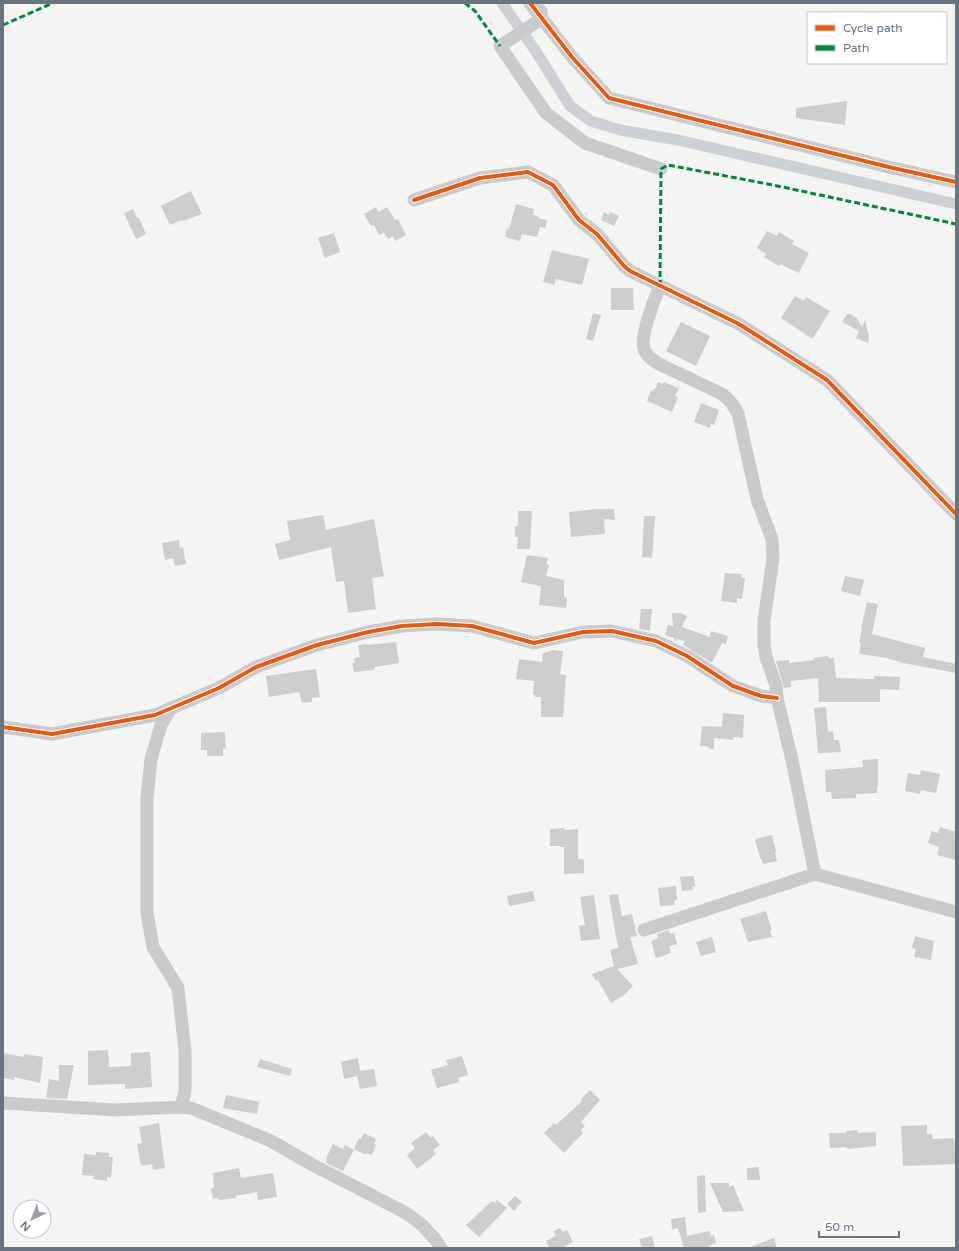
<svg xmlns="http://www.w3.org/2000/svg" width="959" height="1251" font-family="'Varela Round',sans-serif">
  <rect width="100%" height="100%" fill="#f4f4f3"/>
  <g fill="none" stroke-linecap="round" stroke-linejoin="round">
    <polyline stroke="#cad0d4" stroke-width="11" points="502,3 535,50 570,106 591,121 620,130 678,140 956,204"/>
  </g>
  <g fill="#cccdcd">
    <polygon points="847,101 845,125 796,118 796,108"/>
    <polygon points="191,191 202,214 183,221 182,220 170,225 161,206"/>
    <polygon points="516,204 534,209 533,215 538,216 538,218 547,220 545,228 540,227 537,237 522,234 520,241 505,237 507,228 509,229"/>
    <polygon points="376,207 378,212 387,207 395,220 398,219 406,235 395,241 393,236 388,239 384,233 379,235 374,225 371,226 364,214"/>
    <polygon points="133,209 137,218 139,218 146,234 136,239 124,213"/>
    <polygon points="604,212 609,215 610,212 619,216 614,226 601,220"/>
    <polygon points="767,231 777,236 779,232 794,241 792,244 809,253 799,273 780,264 779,266 764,257 766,254 757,248"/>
    <polygon points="334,233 340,252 325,258 318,238"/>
    <polygon points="552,250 575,256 575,255 589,259 582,285 556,279 554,285 543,282"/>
    <polygon points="611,288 633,288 634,310 611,310"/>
    <polygon points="795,296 804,301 806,297 830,311 813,338 811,338 781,318"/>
    <polygon points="593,313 601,315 593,341 586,339"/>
    <polygon points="847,314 850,314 856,317 862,327 865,320 869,337 868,343 856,338 859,331 842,322"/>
    <polygon points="681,322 710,336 696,366 666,351"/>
    <polygon points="658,382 663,384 663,382 679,388 675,396 678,397 672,412 647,401 651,390 653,391 655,388 656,388"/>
    <polygon points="701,403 719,410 714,425 711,424 710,428 694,422"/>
    <polygon points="596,509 614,509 615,520 604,519 605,534 571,537 569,512"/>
    <polygon points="518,511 532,511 530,549 517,549 518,537 515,537 515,526 518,526"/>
    <polygon points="323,515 326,530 374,519 384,576 372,578 376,609 348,613 344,581 336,582 331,547 279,560 275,544 290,540 287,521"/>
    <polygon points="644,516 655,516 652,558 642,557"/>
    <polygon points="179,540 180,548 183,547 186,564 175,566 173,558 165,560 162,543"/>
    <polygon points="527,555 548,558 546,564 549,565 546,576 564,580 564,597 567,598 566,608 539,605 541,586 521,582"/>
    <polygon points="725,573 742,574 742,578 745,578 742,599 737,598 737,603 721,601"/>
    <polygon points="845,576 864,580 860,596 841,591"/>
    <polygon points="867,602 878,604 872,634 925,648 923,657 956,664 956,673 903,663 887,658 859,654 861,643 859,643 862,629 861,629"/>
    <polygon points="641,609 652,609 650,631 639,629"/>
    <polygon points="672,613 680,613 687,616 682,627 710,637 711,631 728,636 726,644 722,643 712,663 683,645 685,641 677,639 675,642 674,638 665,635 668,625 673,626"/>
    <polygon points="396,642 399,663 375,667 374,670 354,672 352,663 355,663 354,658 360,657 358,645 367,644 367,645"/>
    <polygon points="551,650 563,651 560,674 566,675 563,717 541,717 541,697 535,697 535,695 533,695 534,681 516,679 519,659 542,662 543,653 551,651"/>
    <polygon points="828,656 829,658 834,658 836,678 874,679 874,676 900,677 899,690 880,689 880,702 819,702 818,678 791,681 791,687 784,688 776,661 789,660 789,663 814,660 813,658"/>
    <polygon points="316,669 320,697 312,698 312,702 302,703 299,692 269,697 266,676"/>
    <polygon points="826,707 828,732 833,731 834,740 839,740 841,752 818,753 814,708"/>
    <polygon points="723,713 744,715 743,738 733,737 733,740 714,738 714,750 706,746 700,746 702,726 722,727"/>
    <polygon points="225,732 226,749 223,748 223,756 207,756 207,750 201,750 201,733"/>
    <polygon points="878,759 878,786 877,786 877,793 856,794 856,798 832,799 831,792 826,792 825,770 863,767 862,760"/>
    <polygon points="921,770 940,774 936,793 921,790 920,794 905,791 908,773 920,775"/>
    <polygon points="940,827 956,832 954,838 956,839 956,860 937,855 939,847 928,843 932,831 938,833"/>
    <polygon points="564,828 565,830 578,829 578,859 584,859 584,873 564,874 564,847 560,847 560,846 550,846 550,829"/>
    <polygon points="772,835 776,851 775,852 777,861 763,864 761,858 760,858 755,839"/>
    <polygon points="694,876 695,886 692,887 693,890 682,891 680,877"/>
    <polygon points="676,886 677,900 674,901 675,905 660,906 658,888"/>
    <polygon points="533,891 535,901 509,906 507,896"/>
    <polygon points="618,894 622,916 632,914 637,936 630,937 638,964 617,969 633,986 624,995 611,1003 598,980 596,981 592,974 614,966 610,950 618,948 609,895"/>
    <polygon points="594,895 600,939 581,941 579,926 585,925 580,897"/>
    <polygon points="766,911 772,931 770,931 772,937 748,942 740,919"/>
    <polygon points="669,930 670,934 674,933 677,944 669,946 671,953 656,958 651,941 658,938 657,934"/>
    <polygon points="915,936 934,941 931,960 914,957 916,949 912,948"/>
    <polygon points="712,937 716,952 701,956 696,942"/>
    <polygon points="108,1050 109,1067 131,1066 131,1053 150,1052 152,1087 125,1089 125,1084 88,1085 88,1051"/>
    <polygon points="3,1053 24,1057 24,1054 43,1057 40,1083 14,1077 14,1080 3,1078"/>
    <polygon points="462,1056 468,1075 458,1078 459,1082 437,1088 431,1070 448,1065 446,1060"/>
    <polygon points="358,1058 360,1071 374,1069 377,1086 360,1089 357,1076 344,1079 341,1062"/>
    <polygon points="260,1059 292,1069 290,1076 257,1067"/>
    <polygon points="59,1065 74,1065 67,1099 46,1098 49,1079 59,1081"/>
    <polygon points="590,1090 600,1100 581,1122 585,1126 581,1130 583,1133 564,1153 544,1133 554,1123 556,1125 582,1101 580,1100"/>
    <polygon points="226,1095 259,1102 257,1114 223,1108"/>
    <polygon points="159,1123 165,1168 153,1170 152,1164 141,1166 137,1144 142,1143 139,1127"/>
    <polygon points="927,1125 927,1134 932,1134 933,1139 954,1138 956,1164 903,1166 901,1126"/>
    <polygon points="858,1130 858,1133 876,1132 876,1146 848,1149 846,1147 830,1148 829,1133 846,1133 846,1131"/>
    <polygon points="426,1132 431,1138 433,1136 440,1145 433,1150 436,1154 417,1169 407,1155 415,1148 411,1143"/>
    <polygon points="364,1133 376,1139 374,1144 376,1145 372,1155 367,1153 366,1155 354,1149 359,1138 361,1139"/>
    <polygon points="333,1144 343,1149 345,1145 354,1150 343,1171 326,1163 327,1159 326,1158"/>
    <polygon points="96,1152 109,1153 109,1157 113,1157 111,1178 107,1177 107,1181 93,1179 94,1176 82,1175 84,1154 96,1155"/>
    <polygon points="759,1167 760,1180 747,1180 747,1168"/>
    <polygon points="239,1168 241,1178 273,1173 277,1197 258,1200 257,1192 236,1196 236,1198 219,1200 218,1198 213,1199 211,1188 214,1188 213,1173"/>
    <polygon points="705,1175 706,1212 698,1213 697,1176"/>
    <polygon points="710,1183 729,1183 729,1187 733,1185 744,1211 723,1212"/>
    <polygon points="515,1196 522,1202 514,1211 507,1204"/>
    <polygon points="497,1200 507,1208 479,1237 466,1225 492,1201 495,1203"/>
    <polygon points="685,1217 687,1236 710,1231 711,1236 714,1235 716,1243 709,1246 710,1248 684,1248 678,1228 672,1229 671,1219"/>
    <polygon points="560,1228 563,1232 567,1230 573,1242 562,1248 549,1248 546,1241 556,1236 553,1231"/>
    <polygon points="652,1236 655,1248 642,1248 639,1239"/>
    <polygon points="774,1238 777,1248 750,1248 750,1247"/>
  </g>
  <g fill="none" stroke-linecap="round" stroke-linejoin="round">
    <g stroke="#c9cacb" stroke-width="13">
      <polyline points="530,3 572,57 609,98 893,168 956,182"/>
      <polyline points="541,11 541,19 500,46 546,113 585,143 661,169"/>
      <polyline points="414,200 480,178 528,172 553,185 579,220 597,234 624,266 630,271 739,324 827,380 956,514"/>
      <path d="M660,286C654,300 640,336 644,349C646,356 652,359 657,363L722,394C730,400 734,405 738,414L757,499L772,539L773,559L764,620V646L766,657L776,686L777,698L792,760L815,874"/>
      <polyline points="171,708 161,725 151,759 147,798 147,913 153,947 178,988 185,1051 185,1092 181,1107"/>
      <polyline points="3,727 52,734 155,715 219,688 256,667 317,645 368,632 402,626 437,624 472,626 534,643 583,632 612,631 656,641 687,656 733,686 761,696 777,698"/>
      <polyline points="644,930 815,874 956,912"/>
      <polyline points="3,1103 116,1110 181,1107 191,1108 271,1141 311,1164 406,1213 421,1224 435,1239 441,1248"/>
    </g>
    <g stroke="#00873e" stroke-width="3" stroke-dasharray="6 3" stroke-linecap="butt">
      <polyline points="465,3 475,11 500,46"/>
      <polyline points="3,25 53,3"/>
      <polyline points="660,286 661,169 668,165 773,185 956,224"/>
    </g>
    <defs>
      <g id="cycleway">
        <polyline points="530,3 572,57 609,98 893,168 956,182"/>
        <polyline points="414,200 480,178 528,172 553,185 579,220 597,234 624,266 630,271 739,324 827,380 956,514"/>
        <polyline points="3,727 52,734 155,715 219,688 256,667 317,645 368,632 402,626 437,624 472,626 534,643 583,632 612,631 656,641 687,656 733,686 761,696 777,698"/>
      </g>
    </defs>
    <use href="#cycleway" stroke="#fff" stroke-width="6"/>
    <use href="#cycleway" stroke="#e8590c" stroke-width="4"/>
  </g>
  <rect width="959" height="1251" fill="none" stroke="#687480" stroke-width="8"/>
  <rect x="807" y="12" width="140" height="52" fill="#ffffff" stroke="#c3c7cc"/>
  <rect x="815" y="25" width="20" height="6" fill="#e8590c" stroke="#c3c7cc"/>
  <text x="843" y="32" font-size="12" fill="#687480">Cycle path</text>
  <rect x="815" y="45" width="20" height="6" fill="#00873e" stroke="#c3c7cc"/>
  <text x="843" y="52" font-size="12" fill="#687480">Path</text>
  <g transform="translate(32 1219) rotate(223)"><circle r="19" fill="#ffffff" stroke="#c3c7cc"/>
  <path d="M0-3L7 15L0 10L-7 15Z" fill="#99a1a8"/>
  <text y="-6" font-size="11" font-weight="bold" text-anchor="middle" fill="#687480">N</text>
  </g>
  <path d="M819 1231v6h80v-6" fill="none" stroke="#687480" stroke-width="2"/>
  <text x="825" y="1231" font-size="12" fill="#687480" stroke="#ffffff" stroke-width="3" paint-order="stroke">50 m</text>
</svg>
